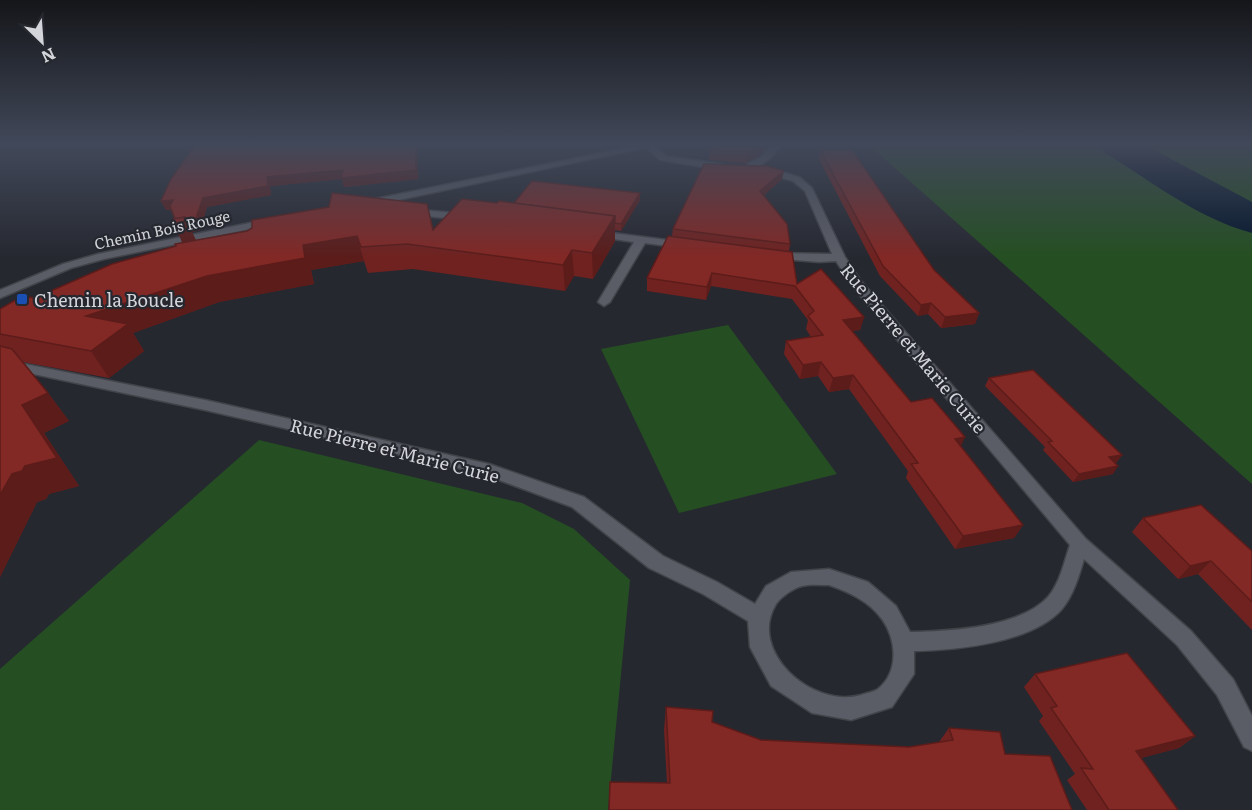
<svg xmlns="http://www.w3.org/2000/svg" width="1252" height="810" font-family="Literata,serif">
  <rect width="100%" height="100%" fill="#262830"/>
  <g fill="#254f22">
    <polygon points="869,145 1252,145 1252,484"/>
    <polygon points="728,325 837,474 679,513 601,349"/>
    <polygon points="259,440 522,503 574,529 630,580 608,810 0,810 0,669"/>
  </g>
  <g fill="none" stroke-linecap="round" stroke-linejoin="round">
    <path fill="#04162c" fill-rule="evenodd" d="M1099,145H1145L1252,202V233C1199,219 1151,181 1105,153Z"/>
    <defs>
      <g id="street">
        <polygon points="644,145 652,145 666,156 722,164 727,167 722,170 660,160"/>
        <path d="M772,145H781C773,156 762,169 747,168V164L761,157Z"/>
        <path d="M764,167L799,177L812,188L845,257L861,281L1086,539L1191,631L1233,679L1252,716V751L1244,747L1217,695L1177,645L1084,559C1079,576 1073,596 1062,609C1032,643 957,650 914,651V674L892,707L851,720L812,713L771,686L750,647L748,621L703,594L649,568L572,507L480,473L205,410L0,367V359L205,400L489,464L584,497L663,556L717,582L755,604L766,586L791,572L829,569L868,582L896,606L910,632C950,631 1019,628 1048,597C1060,583 1064,562 1070,545L852,286L836,261L819,262L769,258L767,256L773,253L832,254L805,191L793,181L761,172V168ZM829,585C849,592 869,601 882,619C897,640 899,672 878,689C874,692 866,693 861,695C813,709 747,652 776,604C781,597 793,588 802,586C810,584 820,585 829,585Z"/>
        <polygon points="410,209 466,214 471,217 466,220 406,214 406,210"/>
        <polygon points="597,231 683,242 689,245 683,248 645,243 610,302 604,306 598,302 634,242 593,236 593,232"/>
      </g>
      <g id="secondary">
        <polygon points="640,145 657,145 370,206 365,203 370,200"/>
        <polygon points="270,219 274,220 274,224 104,259 71,268 0,298 0,290 63,264 98,254"/>
      </g>
    </defs>
    <use href="#street" stroke="#42444a" stroke-width="3"/>
    <use href="#secondary" stroke="#42444a" stroke-width="3"/>
    <use href="#street" fill="#5b5d66" fill-rule="evenodd"/>
    <use href="#secondary" fill="#5b5d66" fill-rule="evenodd"/>
  </g>
  <g fill="#702220">
    <polygon points="712,145 760,155 746,163 709,160 710,150"/>
    <polygon points="820,150 934,270 979,313 975,324 941,328 928,314 918,316 880,276 819,159"/>
    <polygon points="171,179 418,179 344,187 342,179 270,186 271,195 207,207 200,230 192,232 196,240 433,230 497,203 514,203 640,193 640,200 621,231 615,230 615,241 593,279 574,276 565,291 413,269 368,273 364,261 311,270 314,284 219,302 133,333 144,351 109,378 23,362 48,393 69,421 44,433 79,486 49,494 46,499 37,502 0,577 0,309 35,298 176,246 182,243 172,210 166,210 161,201"/>
    <polygon points="782,179 764,195 790,244 789,251 797,284 864,317 860,330 852,331 911,402 961,446 1023,525 1014,538 955,549 906,478 908,471 849,389 829,392 818,376 800,379 784,354 786,341 811,337 806,329 808,320 792,299 711,286 706,300 647,291 647,278 672,236 673,229"/>
    <polygon points="989,378 1122,455 1116,463 1113,474 1073,482 1043,450 1045,447 985,386"/>
    <polygon points="1143,518 1252,551 1252,630 1198,574 1178,579 1132,532"/>
    <polygon points="1035,674 1195,736 1179,748 1141,758 1178,810 1087,810 1067,780 1075,774 1039,721 1043,716 1024,687"/>
    <polygon points="666,707 712,722 761,740 909,747 939,742 949,728 1005,754 667,783 664,730"/>
  </g>
  <g fill="#5b1c1a">
    <polygon points="416,145 418,145 418,179 344,187 342,179 270,186 271,195 207,207 200,230 192,232 196,241 191,260 179,235 185,217 203,198 267,177 343,170"/>
    <polygon points="761,145 769,145 760,155 746,163 747,152"/>
    <polygon points="784,171 782,179 759,199 760,191"/>
    <polygon points="640,193 640,200 621,231 621,224"/>
    <polygon points="173,200 177,209 166,210 161,201"/>
    <polygon points="615,216 615,241 593,279 592,253"/>
    <polygon points="357,236 364,261 311,270 314,284 219,302 133,333 144,351 109,378 91,351 86,316 303,245"/>
    <polygon points="572,250 574,276 565,291 563,265"/>
    <polygon points="712,273 711,286 706,300 707,287"/>
    <polygon points="931,303 928,314 918,316 921,305"/>
    <polygon points="979,313 975,324 941,328 945,317"/>
    <polygon points="864,317 860,330 839,333 843,320"/>
    <polygon points="821,362 818,376 800,379 803,365"/>
    <polygon points="853,375 849,389 829,392 833,378"/>
    <polygon points="48,393 69,421 44,433 79,486 49,494 46,499 37,502 0,577 0,495 22,405"/>
    <polygon points="965,437 959,451 955,439"/>
    <polygon points="1122,455 1116,463 1103,466 1109,457"/>
    <polygon points="1118,466 1113,474 1073,482 1079,474"/>
    <polygon points="1023,525 1014,538 955,549 963,536"/>
    <polygon points="1211,561 1198,574 1178,579 1190,566"/>
    <polygon points="1195,736 1179,748 1121,763 1136,751"/>
  </g>
  <g fill="#822825" stroke="#5b1c1a" stroke-width="1.5">
    <polygon points="195,145 416,145 416,170 341,178 343,170 267,177 268,186 203,198 195,221 188,223 185,217 175,219 170,206 173,200 161,201 171,179"/>
    <polygon points="712,145 761,145 747,152 710,150"/>
    <polygon points="820,150 852,150 934,270 979,313 945,317 931,303 921,305 883,266"/>
    <polygon points="704,164 767,166 784,171 760,191 787,224 790,244 673,229"/>
    <polygon points="532,181 640,193 621,224 615,223 615,216 514,203"/>
    <polygon points="332,193 427,204 433,230 462,199 497,203 499,201 615,216 592,253 572,250 563,265 407,244 361,247 357,236 303,245 305,258 207,276 86,316 128,324 91,351 0,334 0,309 22,296 35,298 112,264 176,246 175,244 247,231 252,228 252,220 329,207"/>
    <polygon points="185,217 179,235 173,219"/>
    <polygon points="668,236 792,252 797,284 821,269 864,317 843,320 911,402 932,398 965,437 955,439 1023,525 963,536 911,464 918,463 853,375 833,378 821,362 803,365 786,341 823,335 808,316 814,311 795,286 712,273 707,287 647,278"/>
    <polygon points="0,346 12,349 48,393 22,405 57,458 25,466 22,471 12,474 0,495"/>
    <polygon points="1033,370 1122,455 1109,457 1118,466 1079,474 1048,442 1052,441 989,378"/>
    <polygon points="1201,505 1252,551 1252,602 1211,561 1190,566 1143,518"/>
    <polygon points="1127,653 1195,736 1136,751 1178,810 1109,810 1081,768 1093,769 1051,708 1057,706 1035,674"/>
    <polygon points="666,707 713,711 712,722 761,740 909,747 953,740 949,728 1000,732 1005,754 1050,756 1072,810 609,810 610,782 670,783"/>
  </g>
  <linearGradient id="sky" x2="0" y2="1"><stop stop-color="#15161a"/><stop offset="0.56" stop-color="#414859"/><stop offset="1" stop-color="#414859" stop-opacity="0"/></linearGradient>
  <rect width="1252" height="258" fill="url(#sky)"/>
  <rect fill="#1a4fb4" stroke="#262830" stroke-width="2" x="16" y="293" width="12" height="12" rx="3"/>
  <g text-anchor="middle" dominant-baseline="central" stroke-width="4.5" stroke-linejoin="round" paint-order="stroke">
    <g font-size="15" fill="#d3d5da" stroke="#262830">
      <text transform="translate(162 229) rotate(-12)">Chemin Bois Rouge</text>
    </g>
    <g font-size="18" fill="#d3d5da" stroke="#262830" text-anchor="start">
      <text x="34" y="299">Chemin la Boucle</text>
    </g>
    <g font-size="18" fill="#d3d5da" stroke="#262830">
      <text transform="translate(914 348) rotate(50)">Rue Pierre et Marie Curie</text>
      <text transform="translate(395 450) rotate(14)">Rue Pierre et Marie Curie</text>
    </g>
  </g>
  <g transform="translate(42 42) rotate(155)" stroke="#262830" stroke-width="4.5" paint-order="stroke">
  <path d="M0-4.5L10 22L0 15L-10 22Z" fill="#d3d5da"/>
  <text y="-9" font-size="16" font-weight="bold" text-anchor="middle" fill="#d3d5da">N</text>
  </g>
</svg>
